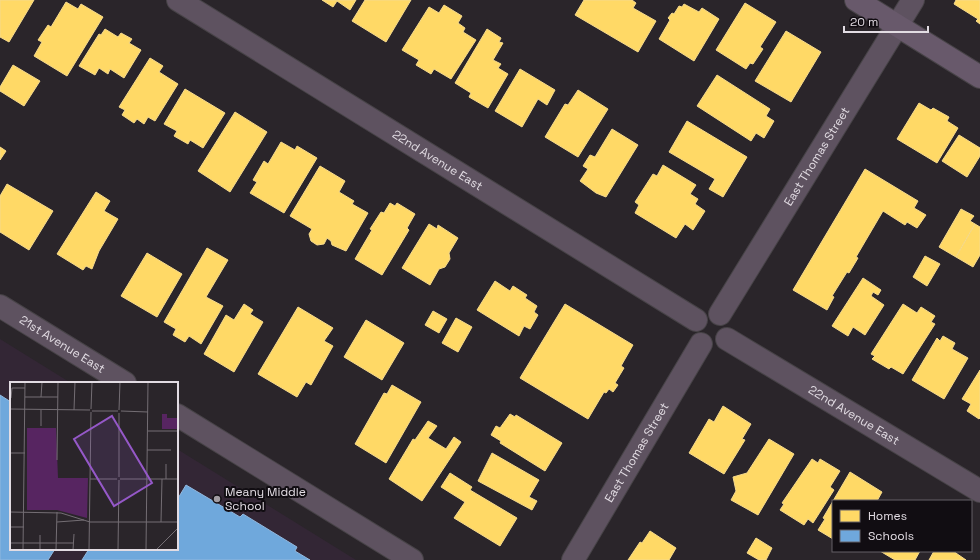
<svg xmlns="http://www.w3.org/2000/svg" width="980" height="560" font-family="'Space Grotesk',sans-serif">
  <rect width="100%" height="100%" fill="#2a252a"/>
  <polygon fill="#332635" points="0,339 71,383 11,383 11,549 177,549 177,449 356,560 0,560"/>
  <g fill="#ffd966" stroke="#f6da8c">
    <polygon points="0,0 34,0 9,42 0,37"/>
    <polygon points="322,0 356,0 350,10 337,1 333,7"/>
    <polygon points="365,0 411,0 386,42 352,21"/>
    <polygon points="584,0 632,0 636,3 633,8 656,21 638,52 575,15"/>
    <polygon points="956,0 980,0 980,24 976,21 978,19 954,4"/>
    <polygon points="66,2 78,9 81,4 103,17 67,76 34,56 42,42 38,40 48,25 51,27"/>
    <polygon points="745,3 776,22 760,47 763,49 753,64 750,63 746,69 716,50"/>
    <polygon points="684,4 699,12 702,8 719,19 694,61 659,39 670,20 668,18 672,13 674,14 679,6 682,7"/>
    <polygon points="444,5 462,16 458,23 465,28 463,32 476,40 451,79 434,69 431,74 416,65 419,60 402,50 429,7 439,13"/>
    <polygon points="105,29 118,37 121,33 132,39 129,43 141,50 124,78 110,69 108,74 99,68 95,75 79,66 99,34 101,35"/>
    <polygon points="487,29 501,38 499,42 503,43 493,60 501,64 498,68 508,74 488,108 469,97 471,93 455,83"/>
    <polygon points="786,31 821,52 791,102 755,81"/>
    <polygon points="150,58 163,66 159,72 178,84 155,121 148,117 144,124 137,119 134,123 122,115 125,110 119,107"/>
    <polygon points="13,65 40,81 24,106 0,91 0,87"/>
    <polygon points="520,69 555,90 547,105 538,99 522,127 495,111"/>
    <polygon points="717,75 770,109 766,116 774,121 764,138 756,133 751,141 697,106"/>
    <polygon points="185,89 225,113 203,148 190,140 188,144 174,136 177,131 164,124"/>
    <polygon points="578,90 608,109 578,157 545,137 565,104 568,105"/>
    <polygon points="919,103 931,110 933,108 949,117 947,121 958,128 937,163 897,139"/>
    <polygon points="235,112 267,132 230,192 198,171"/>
    <polygon points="687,121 747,157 723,197 709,189 715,179 669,152"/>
    <polygon points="612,129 638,145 606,197 596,193 580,181 588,169 583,166 590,155 595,157"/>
    <polygon points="959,135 980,148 980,156 967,177 942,161"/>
    <polygon points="281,142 295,150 297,146 317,158 284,213 250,193 257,182 253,180 264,161 268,164"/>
    <polygon points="0,147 6,151 0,160"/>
    <polygon points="663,165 696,185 690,194 698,199 695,204 705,211 693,230 685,224 676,238 635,213 639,205 635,202 653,174 657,176"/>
    <polygon points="320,166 345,181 339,192 354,201 352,204 368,213 346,251 332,245 331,241 327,238 324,244 317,245 311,241 309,234 312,229 290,216"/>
    <polygon points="865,169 918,201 914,208 926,215 917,228 907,222 905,225 883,211 856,257 858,258 849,273 847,272 832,296 834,297 827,310 793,290"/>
    <polygon points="7,184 53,211 29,250 0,232 0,196"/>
    <polygon points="96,192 110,201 104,211 118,219 99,251 92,269 86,266 83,270 57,254"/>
    <polygon points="390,203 395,206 397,203 415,214 407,228 409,230 382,275 355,259 372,230 370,229 381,212 384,213"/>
    <polygon points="961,209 974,216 970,221 975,224 956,257 939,247"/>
    <polygon points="429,224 437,229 438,225 458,238 449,253 450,259 445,267 439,269 430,285 402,268"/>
    <polygon points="975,224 980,227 980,255 973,267 956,257"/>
    <polygon points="207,248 228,260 206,297 223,306 201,344 189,336 185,342 173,335 176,329 164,322"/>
    <polygon points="147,253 182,274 157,317 121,296"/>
    <polygon points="925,256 940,264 927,286 913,277"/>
    <polygon points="863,278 881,290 878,295 873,292 871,296 884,305 865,335 853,327 848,336 832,326"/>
    <polygon points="495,281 510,291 513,286 527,295 525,298 537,306 534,312 538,315 530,329 524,326 519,336 477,310"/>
    <polygon points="244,304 253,310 250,314 263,322 234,372 204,354 226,315 234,320"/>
    <polygon points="565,304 633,345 621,366 624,368 615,383 618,385 613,392 609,389 606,393 604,392 588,419 520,378"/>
    <polygon points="903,304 917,313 921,307 935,316 931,322 935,324 903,374 891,367 889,369 872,359 875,356 871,354"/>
    <polygon points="298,307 333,328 324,341 333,346 311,385 306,382 297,397 258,374"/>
    <polygon points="433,311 447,319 439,333 425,325"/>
    <polygon points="456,318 472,327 458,352 442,343"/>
    <polygon points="366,320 404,343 382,380 344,357"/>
    <polygon points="943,336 955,343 952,349 968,358 944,399 912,380 937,338 940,341"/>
    <polygon points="980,370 980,418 979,419 967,411 971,404 962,399"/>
    <polygon points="392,385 421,402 386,463 355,444 384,393 387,394"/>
    <polygon points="723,406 751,424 742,439 745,440 724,474 689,453 709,419 714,422"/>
    <polygon points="510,414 515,417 516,415 562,443 545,471 500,443 501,441 491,435 496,426 500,428"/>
    <polygon points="428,421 437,426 428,438 446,449 454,437 461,442 422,501 389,479 413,439 415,440"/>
    <polygon points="769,439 794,454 758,515 731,500 736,491 733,477 747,473"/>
    <polygon points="492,453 539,480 529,497 537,501 532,510 478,481"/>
    <polygon points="812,459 818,463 820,459 840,471 830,487 834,490 813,523 808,519 804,525 780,510 784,504 782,503"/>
    <polygon points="850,472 882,492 877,501 833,501 833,539 818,530 825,519 823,518"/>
    <polygon points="450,473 472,487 470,490 517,518 500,546 454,518 465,502 441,487"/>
    <polygon points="650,531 676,548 669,560 628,560 640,542 642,543"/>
    <polygon points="756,538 772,548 766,560 759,560 747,553"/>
    <polygon points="880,551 920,551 915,560 895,560"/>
    <polygon points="934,551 953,551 966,560 929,560"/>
  </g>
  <g fill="#6fa8dc" stroke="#92b8de">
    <polygon points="0,395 11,402 11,549 55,549 48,560 0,560"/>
    <polygon points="186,485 240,517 243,514 297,547 295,551 310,560 82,560 89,549 177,549 177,500"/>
  </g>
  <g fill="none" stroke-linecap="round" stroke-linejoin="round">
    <defs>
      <g id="street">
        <path id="s1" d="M178,0L696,320"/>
        <path id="s2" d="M0,306L125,383"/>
        <path id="s3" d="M720,314L913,0"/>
        <path id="s4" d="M727,339L980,491"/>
        <polyline points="177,415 412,560"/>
        <path id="s5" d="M573,560L701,344"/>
      </g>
      <polyline id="primary" points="856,0 980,77"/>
    </defs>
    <use href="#street" stroke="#474347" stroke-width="24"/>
    <use href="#primary" stroke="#474347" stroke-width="24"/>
    <use href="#street" stroke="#5e5260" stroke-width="22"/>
    <use href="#primary" stroke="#68596b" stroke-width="22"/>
  </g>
  <circle fill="#a29ca2" stroke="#110d12" stroke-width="1.5" cx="217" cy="499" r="4"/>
  <g text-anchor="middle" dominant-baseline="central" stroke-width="4" stroke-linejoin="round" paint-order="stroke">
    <g font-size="12" fill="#e2dce3" stroke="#110d12">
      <text stroke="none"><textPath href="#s3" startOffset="185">East Thomas Street</textPath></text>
      <text stroke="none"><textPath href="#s1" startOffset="305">22nd Avenue East</textPath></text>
      <text stroke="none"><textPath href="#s2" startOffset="73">21st Avenue East</textPath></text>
      <text stroke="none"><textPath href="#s4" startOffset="148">22nd Avenue East</textPath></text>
      <text stroke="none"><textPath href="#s5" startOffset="125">East Thomas Street</textPath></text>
    </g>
    <g font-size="12" fill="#e2dce3" stroke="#110d12" text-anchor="start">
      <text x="225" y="492">Meany Middle<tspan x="225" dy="14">School</tspan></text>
    </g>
  </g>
  <g transform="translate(10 382)">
    <rect width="168" height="168" fill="#2a252a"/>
    <path d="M152,32H157V36H167V47H152ZM17,46H46L48,96H78L77,136L47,128H17Z" fill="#572561"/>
    <path fill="none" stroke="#746e74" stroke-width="1" d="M32,0L31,15H48M15,15H31M1,16L2,6H15M0,27L80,28M81,27L82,0M64,28L65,0M109,28L110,0M82,29H108M111,29L138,30M31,44V28M138,49H168M137,68H161M0,71H15M47,78L48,0M156,82V97M109,95V31M80,97H107M110,97H168M0,109V96M0,130L51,131L80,140H168M47,140L74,138M151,140L152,97M0,145H14M0,161H63M13,168L15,0M30,168V153M46,168L47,130M63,168L64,152M79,168L81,30M108,168L109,98M136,168L138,0M146,168L168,146"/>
    <path fill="#9558c8" fill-opacity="0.15" stroke="#9558c8" stroke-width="2" d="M102,34L142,101L104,124L64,57Z"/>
    <rect width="168" height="168" fill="none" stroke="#e2dce3" stroke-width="2"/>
  </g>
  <rect x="832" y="500" width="140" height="52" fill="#110d12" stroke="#656066"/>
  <rect x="840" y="510" width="20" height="12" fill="#ffd966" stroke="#656066"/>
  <text x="868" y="520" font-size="12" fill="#e2dce3">Homes</text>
  <rect x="840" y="530" width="20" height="12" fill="#6fa8dc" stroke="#656066"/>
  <text x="868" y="540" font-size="12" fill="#e2dce3">Schools</text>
  <path d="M844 26v6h84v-6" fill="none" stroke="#e2dce3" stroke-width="2"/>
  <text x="850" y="26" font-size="12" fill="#e2dce3" stroke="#110d12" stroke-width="3" paint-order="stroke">20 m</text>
</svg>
